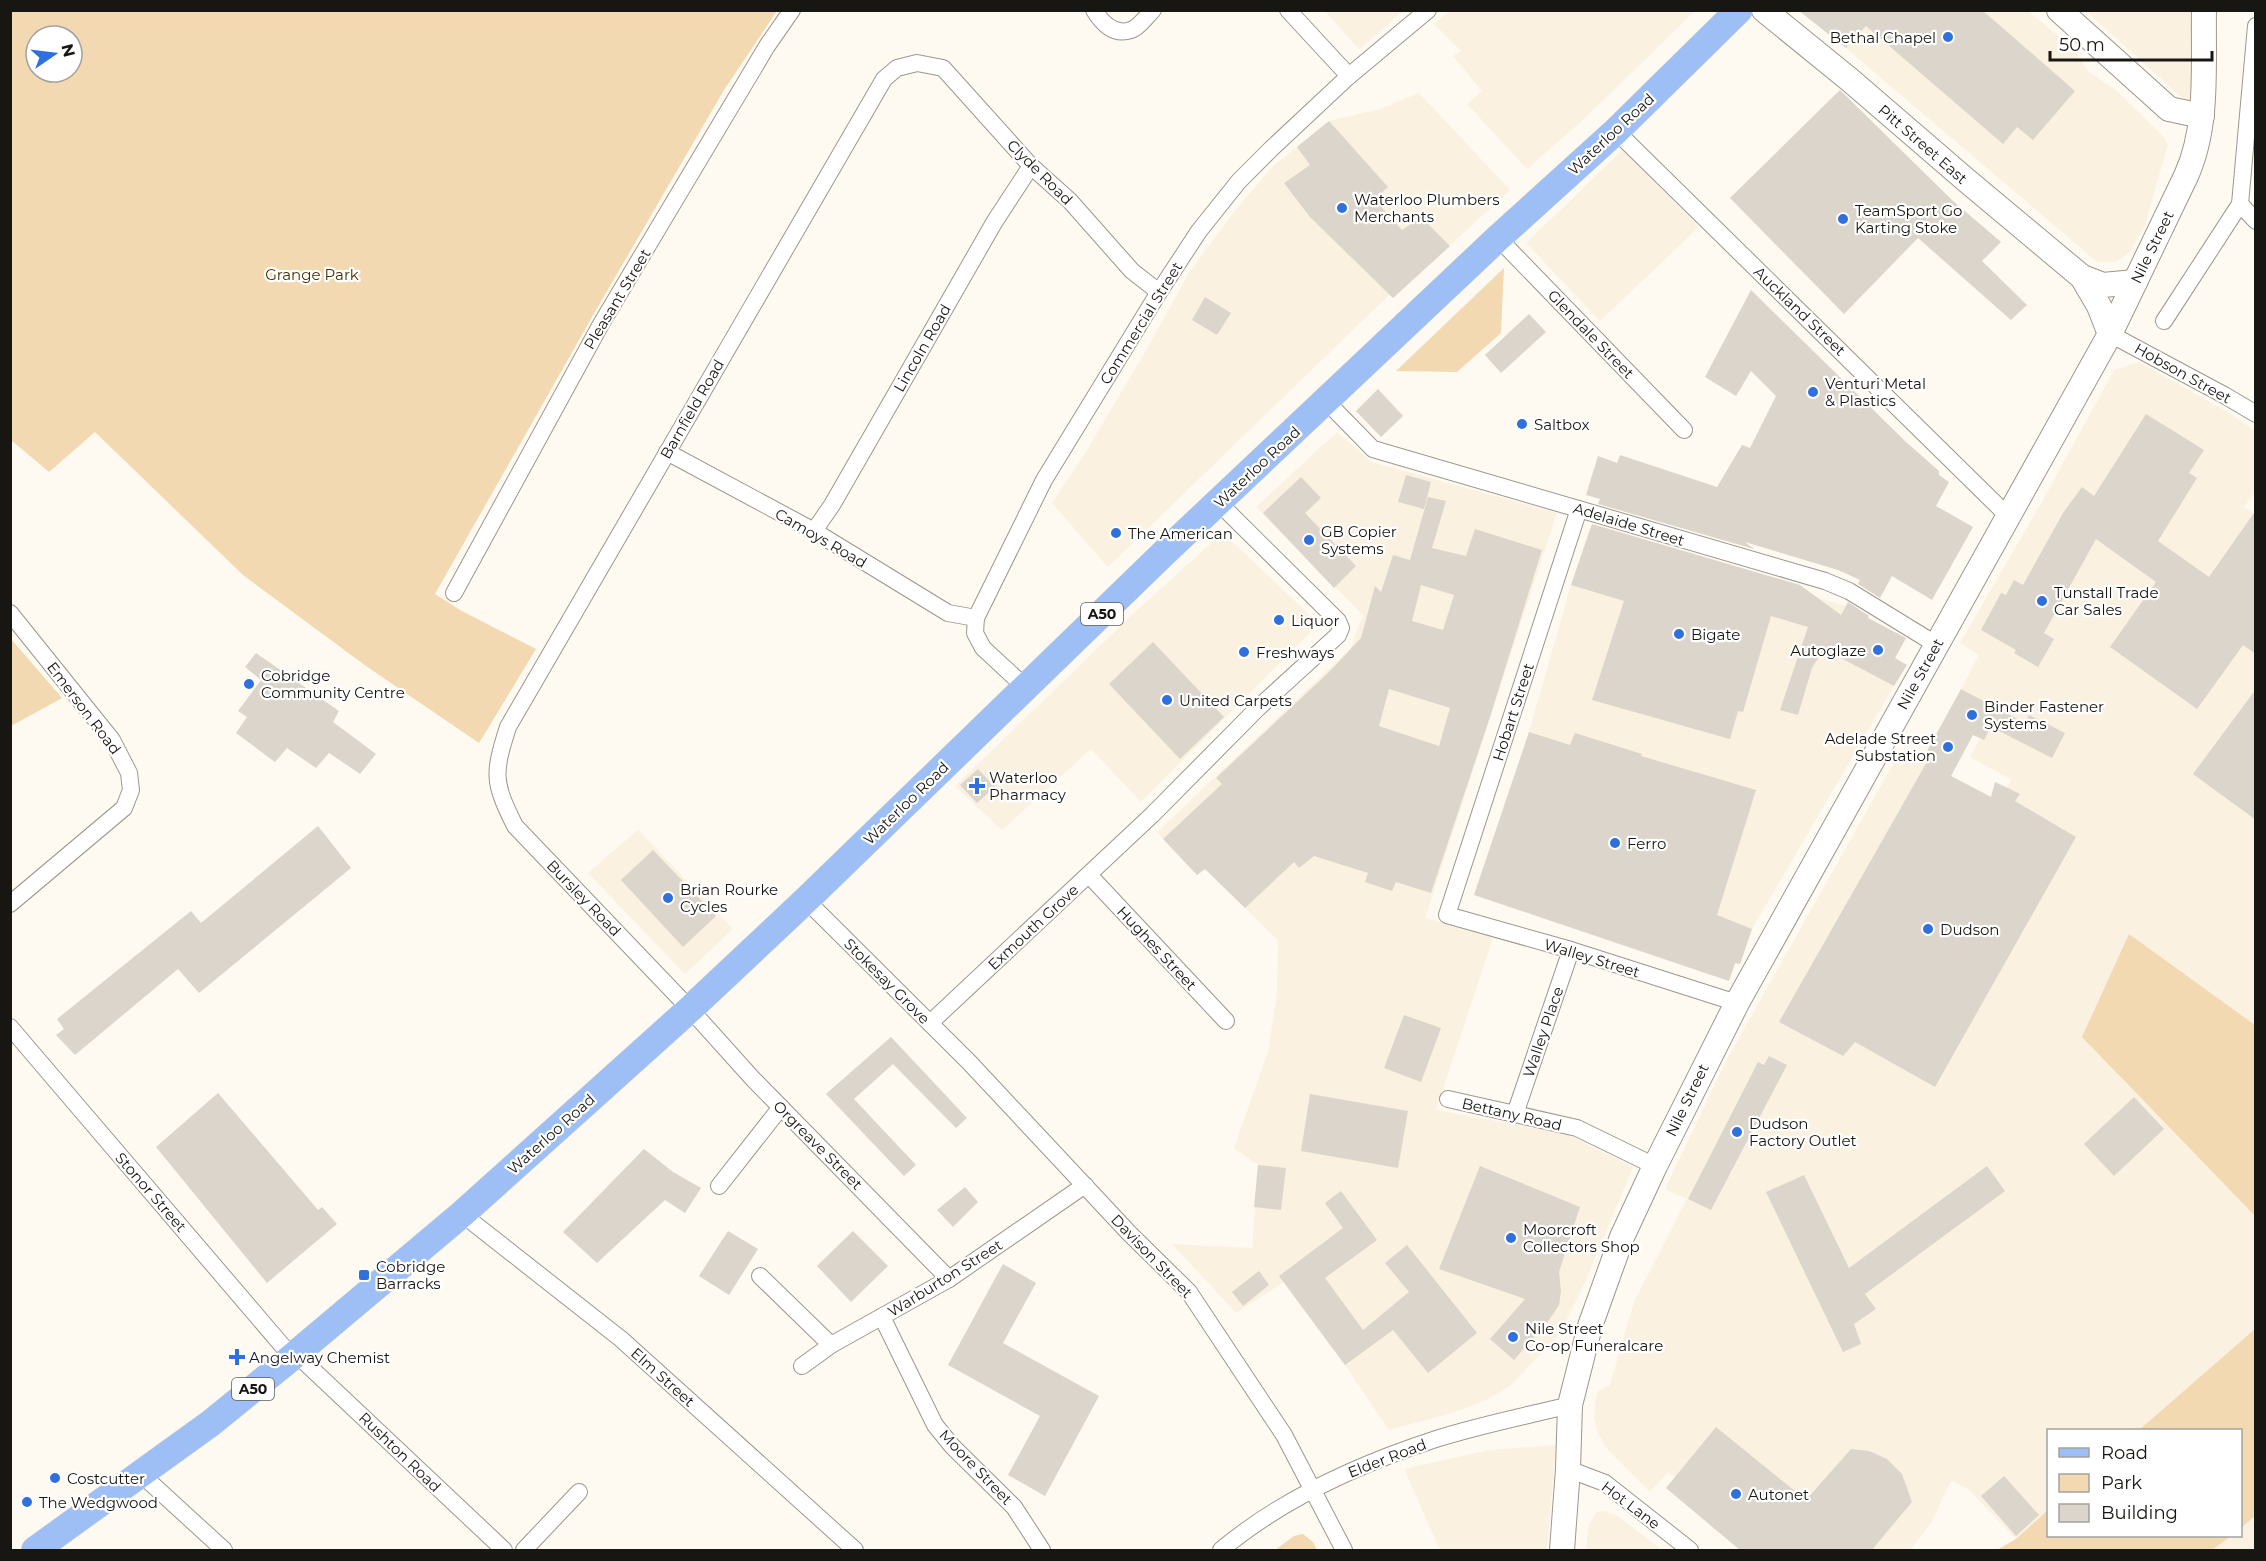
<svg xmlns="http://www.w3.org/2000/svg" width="2266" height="1561" font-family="Montserrat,sans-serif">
  <rect width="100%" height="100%" fill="#fef9f1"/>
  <g fill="#fbf1e0">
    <polygon points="1451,10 1695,10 1695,11 1584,119 1527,169 1467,104 1482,91 1453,56 1461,51 1434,24"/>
    <polygon points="1325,11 1403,11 1359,49"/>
    <polygon points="1799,11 1891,11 1942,55 1988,11 2028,11 2072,47 2090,73 2116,90 2160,133 2168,144 2145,225 2130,252 2116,262 2097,262 1846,48"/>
    <polygon points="2086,11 2199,11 2189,104"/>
    <polygon points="1419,93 1510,190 1393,298 1389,295 1108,567 1052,503 1084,455 1148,347 1189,273 1234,212 1273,166 1329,121 1380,109"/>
    <polygon points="1623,150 1699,227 1600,321 1526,243"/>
    <polygon points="2139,362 2226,411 2256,431 2255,492 2244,507 2256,515 2255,1025 2129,934 2119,1076 2255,1216 2255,1329 2139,1430 2048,1430 2048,1510 2016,1539 1967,1488 1951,1481 1931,1523 1910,1550 1741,1550 1666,1488 1675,1477 1668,1472 1650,1492 1608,1450 1598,1433 1594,1418 1596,1396 1599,1390 1610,1385 1634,1302 1687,1199 1665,1189 1727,1059 1901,750 1991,797 1995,782 2007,787 2012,780 1970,757 1980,738 1945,720 1979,655 1960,643 2043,500 2114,370"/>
    <polygon points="1337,432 1372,462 1557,513 1425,918 1493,938 1436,1110 1566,1134 1633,1167 1583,1287 1559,1335 1510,1386 1486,1400 1452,1413 1389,1430 1345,1365 1284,1282 1236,1313 1172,1244 1252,1248 1258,1165 1234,1148 1268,1052 1277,994 1278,940 1205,869 1197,875 1157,832 1350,649 1363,615 1256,507"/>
    <polygon points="1590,528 1812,594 1818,598 1846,606 1834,628 1850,662 1894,686 1752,929 1740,964 1735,964 1729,981 1474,895 1529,732 1571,585"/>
    <polygon points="1218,537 1230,540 1236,545 1319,624 1141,802 1091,749 1002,830 955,786 1134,613"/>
    <polygon points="638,830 733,929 685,974 588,873"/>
    <polygon points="1556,1445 1547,1550 1440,1550 1404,1469 1489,1450"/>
    <polygon points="1605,1511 1616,1515 1662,1550 1586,1550 1589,1524 1597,1512"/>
    <polygon points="2255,1516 2255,1550 2212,1550 2231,1536 2240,1536 2241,1528"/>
  </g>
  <g fill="#f2d9b2" fill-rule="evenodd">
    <path d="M10,11H777L724,90L596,310L435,594L460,610L536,649L479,743L366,666L243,575L95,432L49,472L11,440ZM36,36H72V72H36Z"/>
    <polygon points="1504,268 1501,333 1457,372 1396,371"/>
    <polygon points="11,639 62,698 11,726 10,726"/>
    <polygon points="2129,934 2255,1025 2255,1216 2082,1037"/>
    <polygon points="2255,1329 2255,1516 2241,1528 2240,1430 2139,1430"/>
    <polygon points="2048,1510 2048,1536 2231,1536 2212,1550 1997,1550 2016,1539"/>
    <polygon points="1303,1534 1313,1542 1317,1550 1275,1550 1294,1536"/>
  </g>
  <g fill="#dbd5cb" fill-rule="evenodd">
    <polygon points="1798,10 1982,10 2075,91 2033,140 2017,127 2003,144 1866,26 1846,48"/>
    <polygon points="1840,90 1953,201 2001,242 1982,261 2027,305 2011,320 1918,238 1844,314 1730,198"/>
    <polygon points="1329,121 1388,187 1374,199 1402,230 1421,217 1450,246 1393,298 1310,217 1284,183 1310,165 1297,147"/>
    <polygon points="1751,290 1905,441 1939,471 1939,475 1949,482 1936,506 1973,527 1932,600 1892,576 1880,598 1858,584 1860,580 1838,570 1745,542 1754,549 1598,504 1600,499 1586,495 1598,456 1617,463 1620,455 1717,487 1742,445 1750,448 1776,396 1751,371 1736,396 1705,377"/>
    <polygon points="1205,297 1231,313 1217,335 1192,320"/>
    <polygon points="1529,314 1546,332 1501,373 1485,355"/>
    <polygon points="1378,389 1403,416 1381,437 1356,411"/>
    <polygon points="2146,414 2204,450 2189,473 2197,478 2158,541 2209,577 2256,510 2256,654 2243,645 2197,709 2110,647 2156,582 2096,539 2044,633 2054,639 2038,667 2014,653 2016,650 1981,630 2001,593 2006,595 2014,580 2023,585 2063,513 2082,487 2094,496"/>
    <polygon points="1406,475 1431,482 1424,509 1398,502"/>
    <polygon points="1301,477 1321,498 1305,513 1356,566 1334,588 1263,513"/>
    <path d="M1428,497L1446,501L1432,548L1466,556L1475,529L1542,550L1489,720L1431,893L1396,882L1392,891L1365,882L1368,873L1314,856L1299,868L1294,862L1245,908L1205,869L1197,875L1163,839L1222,784L1216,778L1329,672L1361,638L1375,586L1381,592L1393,555L1410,560ZM1421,585L1454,595L1443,630L1412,621ZM1389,689L1450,708L1439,746L1379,726Z"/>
    <polygon points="1592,524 1800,585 1841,615 1848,602 1869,616 1868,618 1906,638 1895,658 1907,665 1894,686 1824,649 1812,668 1798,715 1780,710 1808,627 1771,616 1743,712 1738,711 1730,739 1592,700 1624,601 1571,585"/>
    <polygon points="1153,642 1224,717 1180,759 1109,684"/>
    <polygon points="256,653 339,711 333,722 376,754 360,774 329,753 316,768 287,748 275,762 236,733 247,717 238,711 261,680 245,667"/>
    <polygon points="1961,689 2025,723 2029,715 2065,733 2052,758 1991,727 1984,740 1973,735 1951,776 1991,797 1995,782 2020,794 2015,801 2076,837 1935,1087 1855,1042 1843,1056 1779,1022 1932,753 1927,751"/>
    <polygon points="2256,689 2256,820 2193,774"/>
    <polygon points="1529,732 1570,745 1575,733 1642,754 1641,756 1756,790 1717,915 1752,929 1740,964 1735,963 1729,981 1474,895"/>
    <polygon points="978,769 995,787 977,803 960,785"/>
    <polygon points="318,826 351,868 199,993 178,969 75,1055 56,1035 64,1029 57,1019 191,911 201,923"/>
    <polygon points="653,850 716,916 683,947 621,880"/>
    <polygon points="1404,1015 1441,1028 1421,1082 1384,1068"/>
    <polygon points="891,1037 967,1118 956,1128 893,1064 854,1099 916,1165 904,1176 826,1094"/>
    <polygon points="1769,1056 1787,1065 1711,1210 1688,1199 1758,1062 1764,1065"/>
    <polygon points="218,1093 318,1210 322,1207 337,1224 267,1283 156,1147"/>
    <polygon points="1310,1094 1408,1111 1398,1168 1301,1151"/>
    <polygon points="2134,1097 2164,1129 2114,1176 2084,1144"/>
    <polygon points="644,1149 673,1172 701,1188 685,1213 665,1200 597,1263 563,1232"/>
    <polygon points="1258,1165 1286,1168 1281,1210 1254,1207"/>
    <polygon points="1480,1166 1580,1207 1559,1272 1561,1291 1559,1305 1549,1320 1514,1360 1490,1339 1525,1299 1439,1269"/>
    <polygon points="1987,1166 2005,1191 1865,1294 1876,1309 1854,1324 1861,1344 1843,1352 1766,1192 1804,1175 1849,1268"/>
    <polygon points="965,1187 978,1202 953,1227 937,1210"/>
    <polygon points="1341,1191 1377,1240 1325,1278 1363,1330 1409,1292 1385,1263 1407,1245 1477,1333 1428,1373 1393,1330 1345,1365 1279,1276 1343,1228 1325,1203"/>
    <polygon points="728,1231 758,1249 729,1295 699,1276"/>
    <polygon points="853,1231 888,1266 851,1302 817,1266"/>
    <polygon points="1003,1264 1036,1283 1003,1343 1099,1396 1045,1496 1008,1475 1040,1416 948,1365"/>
    <polygon points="1259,1271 1269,1285 1243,1306 1232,1292"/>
    <polygon points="1716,1427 1806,1500 1851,1449 1869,1451 1887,1459 1902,1474 1912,1502 1871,1551 1741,1551 1666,1488"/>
    <polygon points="2004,1476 2039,1515 2016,1536 1981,1496"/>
  </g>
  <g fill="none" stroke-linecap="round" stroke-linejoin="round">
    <defs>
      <g id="street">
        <path d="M1094,10C1102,23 1114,36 1131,30C1138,28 1147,16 1153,10"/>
        <polyline points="1288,10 1349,76"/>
        <polyline points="1616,131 2009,517"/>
        <polyline points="2240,204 2256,221"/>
        <polyline points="1498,238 1684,430"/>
        <polyline points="2164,321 2240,204 2256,26"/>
        <polyline points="2110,334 2224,395 2256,414"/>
        <polyline points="1326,401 1373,449 1825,581 1849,591 1937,645"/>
        <polyline points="667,452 814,531 948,613 976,618"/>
        <polyline points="1579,509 1447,915 1571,950 1737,1003"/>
        <polyline points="814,531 832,505 995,221 1031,166"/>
        <polyline points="454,593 601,324 767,46 792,10"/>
        <polyline points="10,613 112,740 129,773 131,790 124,808 10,904"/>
        <polyline points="1025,687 983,648 975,633 976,618 1044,480 1159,292 1199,231 1239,181 1271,149 1349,76 1428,10"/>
        <polyline points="1089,875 1226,1021"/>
        <polyline points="806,900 969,1062 1129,1233 1189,1292 1284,1435 1344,1550"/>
        <polyline points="930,1023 1152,815 1258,708 1338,635 1341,628 1338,621 1219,503"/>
        <polyline points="10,1027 292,1357"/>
        <polyline points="1448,1099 1577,1128 1655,1166"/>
        <polyline points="1515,1114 1571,950"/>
        <polyline points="719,1186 781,1107"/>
        <polyline points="462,1214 621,1339 855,1550"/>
        <polyline points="760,1276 831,1345"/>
        <path d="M949,1279L753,1079L690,1009L515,826C493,782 493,774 508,727L884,79L897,68L917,63L943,68L1031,166L1070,201L1132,271L1159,292"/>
        <polyline points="882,1317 935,1425 952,1446 1014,1507 1042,1550"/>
        <polyline points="296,1354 504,1550"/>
        <polyline points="802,1366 831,1345 949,1279 1085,1185"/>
        <polyline points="1568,1469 1605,1483 1690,1550"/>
        <polyline points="142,1475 224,1550"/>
        <polyline points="524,1550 579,1492"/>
        <path d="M1221,1550C1283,1498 1359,1464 1436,1439C1480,1425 1526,1416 1570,1405"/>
      </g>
      <g id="secondary">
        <polyline points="1764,10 1850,80 1966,180 2082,277 2099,306 2110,334"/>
        <polyline points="2059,10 2169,109 2202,116"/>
        <polyline points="2082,277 2103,285 2135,282"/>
        <path d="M1562,1550L1568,1469L1570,1405L1590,1326L1622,1237L1655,1166L1737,1003L2110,334L2186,176C2209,126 2203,64 2204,10"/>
      </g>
      <polyline id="primary" points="35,1550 211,1423 292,1357 462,1214 690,1009 806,900 1164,553 1498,238 1616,131 1739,10"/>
    </defs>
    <use href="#street" stroke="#9d978d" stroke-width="18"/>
    <use href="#secondary" stroke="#9d978d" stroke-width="26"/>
    <use href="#primary" stroke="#d5d5d4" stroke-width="28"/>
    <use href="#street" stroke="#fff" stroke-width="16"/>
    <use href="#secondary" stroke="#fff" stroke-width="24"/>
    <use href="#primary" stroke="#9ebff6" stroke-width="27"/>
  </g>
  <g fill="#2f70dd" stroke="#fff" stroke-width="2">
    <circle cx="1948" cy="37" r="6"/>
    <circle cx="1342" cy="208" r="6"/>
    <circle cx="1843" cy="219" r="6"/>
    <circle cx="1813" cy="392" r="6"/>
    <circle cx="1522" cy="424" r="6"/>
    <circle cx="1116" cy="533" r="6"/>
    <circle cx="1309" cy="540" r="6"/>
    <circle cx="2042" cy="601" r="6"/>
    <circle cx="1279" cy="620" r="6"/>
    <circle cx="1679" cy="634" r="6"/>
    <circle cx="1878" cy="650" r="6"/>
    <circle cx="1244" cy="652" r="6"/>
    <circle cx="249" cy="684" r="6"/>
    <circle cx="1167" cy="700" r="6"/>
    <circle cx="1972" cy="715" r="6"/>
    <circle cx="1948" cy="747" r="6"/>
    <path d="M974 777h6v6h6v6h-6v6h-6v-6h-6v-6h6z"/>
    <circle cx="1615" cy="843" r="6"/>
    <circle cx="668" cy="898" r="6"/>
    <circle cx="1928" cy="929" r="6"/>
    <circle cx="1737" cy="1132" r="6"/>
    <circle cx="1511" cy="1238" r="6"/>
    <rect x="358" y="1269" width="12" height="12" rx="3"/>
    <circle cx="1513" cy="1337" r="6"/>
    <path d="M234 1348h6v6h6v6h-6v6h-6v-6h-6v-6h6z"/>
    <circle cx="55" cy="1478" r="6"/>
    <circle cx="1736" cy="1494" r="6"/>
    <circle cx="27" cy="1502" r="6"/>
  </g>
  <g text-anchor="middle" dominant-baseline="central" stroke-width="4.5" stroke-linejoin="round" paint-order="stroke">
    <g fill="#fff" stroke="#5d5c59" stroke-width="1.5">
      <rect x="1081" y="603" width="42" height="22" rx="4.5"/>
      <rect x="232" y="1378" width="42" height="22" rx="4.5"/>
    </g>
    <g font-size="14" font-weight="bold" fill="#181612">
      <text x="1102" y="614">A50</text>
      <text x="253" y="1389">A50</text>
    </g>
    <g font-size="15" fill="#181612" stroke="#fff" text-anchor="start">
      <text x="1936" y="37" text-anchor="end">Bethal Chapel</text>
      <text x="1354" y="199">Waterloo Plumbers<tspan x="1354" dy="17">Merchants</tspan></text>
      <text x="1855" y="210">TeamSport Go<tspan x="1855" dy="17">Karting Stoke</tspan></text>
      <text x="1825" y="383">Venturi Metal<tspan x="1825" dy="17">&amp; Plastics</tspan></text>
      <text x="1534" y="424">Saltbox</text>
      <text x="1321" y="531">GB Copier<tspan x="1321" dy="17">Systems</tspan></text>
      <text x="1128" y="533">The American</text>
      <text x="2054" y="592">Tunstall Trade<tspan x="2054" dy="17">Car Sales</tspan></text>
      <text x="1291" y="620">Liquor</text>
      <text x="1691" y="634">Bigate</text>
      <text x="1866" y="650" text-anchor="end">Autoglaze</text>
      <text x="1256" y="652">Freshways</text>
      <text x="261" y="675">Cobridge<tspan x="261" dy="17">Community Centre</tspan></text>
      <text x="1179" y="700">United Carpets</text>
      <text x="1984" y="706">Binder Fastener<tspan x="1984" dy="17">Systems</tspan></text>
      <text x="1936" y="738" text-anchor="end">Adelade Street<tspan x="1936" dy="17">Substation</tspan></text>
      <text x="989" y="777">Waterloo<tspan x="989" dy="17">Pharmacy</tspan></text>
      <text x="1627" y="843">Ferro</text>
      <text x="680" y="889">Brian Rourke<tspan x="680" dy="17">Cycles</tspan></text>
      <text x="1940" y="929">Dudson</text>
      <text x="1749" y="1123">Dudson<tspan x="1749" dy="17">Factory Outlet</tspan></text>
      <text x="1523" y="1229">Moorcroft<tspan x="1523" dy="17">Collectors Shop</tspan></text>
      <text x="376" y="1266">Cobridge<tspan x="376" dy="17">Barracks</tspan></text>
      <text x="1525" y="1328">Nile Street<tspan x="1525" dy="17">Co-op Funeralcare</tspan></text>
      <text x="249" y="1357">Angelway Chemist</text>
      <text x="67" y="1478">Costcutter</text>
      <text x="1748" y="1494">Autonet</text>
      <text x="39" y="1502">The Wedgwood</text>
    </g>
    <g font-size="15" fill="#181612" stroke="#fff">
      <text transform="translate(1611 134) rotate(-43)">Waterloo Road</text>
      <text transform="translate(1923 144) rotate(41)">Pitt Street East</text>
      <text transform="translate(1040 172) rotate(45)">Clyde Road</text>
      <text transform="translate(2152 247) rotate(-64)">Nile Street</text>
      <text transform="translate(617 299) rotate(-59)">Pleasant Street</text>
      <text transform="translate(1800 311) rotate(44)">Auckland Street</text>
      <text transform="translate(1141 323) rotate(-58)">Commercial Street</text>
      <text transform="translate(1591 334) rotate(46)">Glendale Street</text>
      <text transform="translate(922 348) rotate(-60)">Lincoln Road</text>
      <text transform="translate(2183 373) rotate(29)">Hobson Street</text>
      <text transform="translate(692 409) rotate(-60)">Barnfield Road</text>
      <text transform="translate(1257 467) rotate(-43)">Waterloo Road</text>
      <text transform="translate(1629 524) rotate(17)">Adelaide Street</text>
      <text transform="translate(821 538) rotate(30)">Camoys Road</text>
      <text transform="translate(1920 674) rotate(-61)">Nile Street</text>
      <text transform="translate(84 708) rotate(53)">Emerson Road</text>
      <text transform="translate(1513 712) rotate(-72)">Hobart Street</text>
      <text transform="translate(906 803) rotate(-44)">Waterloo Road</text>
      <text transform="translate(584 898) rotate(46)">Bursley Road</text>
      <text transform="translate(1033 927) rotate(-43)">Exmouth Grove</text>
      <text transform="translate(1157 948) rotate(47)">Hughes Street</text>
      <text transform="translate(1592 958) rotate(17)">Walley Street</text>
      <text transform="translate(887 981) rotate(45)">Stokesay Grove</text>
      <text transform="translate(1543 1032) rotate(-71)">Walley Place</text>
      <text transform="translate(1687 1100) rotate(-64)">Nile Street</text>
      <text transform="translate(1512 1114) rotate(13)">Bettany Road</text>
      <text transform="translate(551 1134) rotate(-42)">Waterloo Road</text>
      <text transform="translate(818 1145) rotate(45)">Orgreave Street</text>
      <text transform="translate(151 1192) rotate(49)">Stonor Street</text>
      <text transform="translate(1152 1256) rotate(46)">Davison Street</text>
      <text transform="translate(945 1278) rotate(-32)">Warburton Street</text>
      <text transform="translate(663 1377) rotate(42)">Elm Street</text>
      <text transform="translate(400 1452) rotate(44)">Rushton Road</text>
      <text transform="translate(1387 1458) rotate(-21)">Elder Road</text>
      <text transform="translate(976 1467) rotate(46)">Moore Street</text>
      <text transform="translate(1631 1505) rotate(37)">Hot Lane</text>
    </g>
    <g font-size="15" fill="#463004" stroke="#fff">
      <text x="312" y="274">Grange Park</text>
    </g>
  </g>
  <rect width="2266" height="1561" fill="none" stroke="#181612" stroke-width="24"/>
  <rect x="2047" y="1429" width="195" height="108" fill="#ffffff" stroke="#a3a2a0" stroke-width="1.5"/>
  <rect x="2059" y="1448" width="30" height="9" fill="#9ebff6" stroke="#a3a2a0" stroke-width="1.5"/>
  <text x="2101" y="1459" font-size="18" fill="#181612">Road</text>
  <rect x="2059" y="1474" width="30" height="18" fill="#f2d9b2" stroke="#a3a2a0" stroke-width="1.5"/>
  <text x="2101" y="1489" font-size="18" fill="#181612">Park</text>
  <rect x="2059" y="1504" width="30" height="18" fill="#dbd5cb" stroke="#a3a2a0" stroke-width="1.5"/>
  <text x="2101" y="1519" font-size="18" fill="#181612">Building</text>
  <g transform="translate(54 54) rotate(76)"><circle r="28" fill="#ffffff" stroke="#a3a2a0" stroke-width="1.5"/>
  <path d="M0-4.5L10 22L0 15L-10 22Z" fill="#2f70dd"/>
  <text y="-9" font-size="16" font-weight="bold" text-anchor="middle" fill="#181612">N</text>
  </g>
  <path d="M2050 51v9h162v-9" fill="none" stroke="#181612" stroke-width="3"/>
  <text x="2059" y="51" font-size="18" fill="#181612" stroke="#ffffff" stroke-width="4.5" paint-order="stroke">50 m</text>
</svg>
